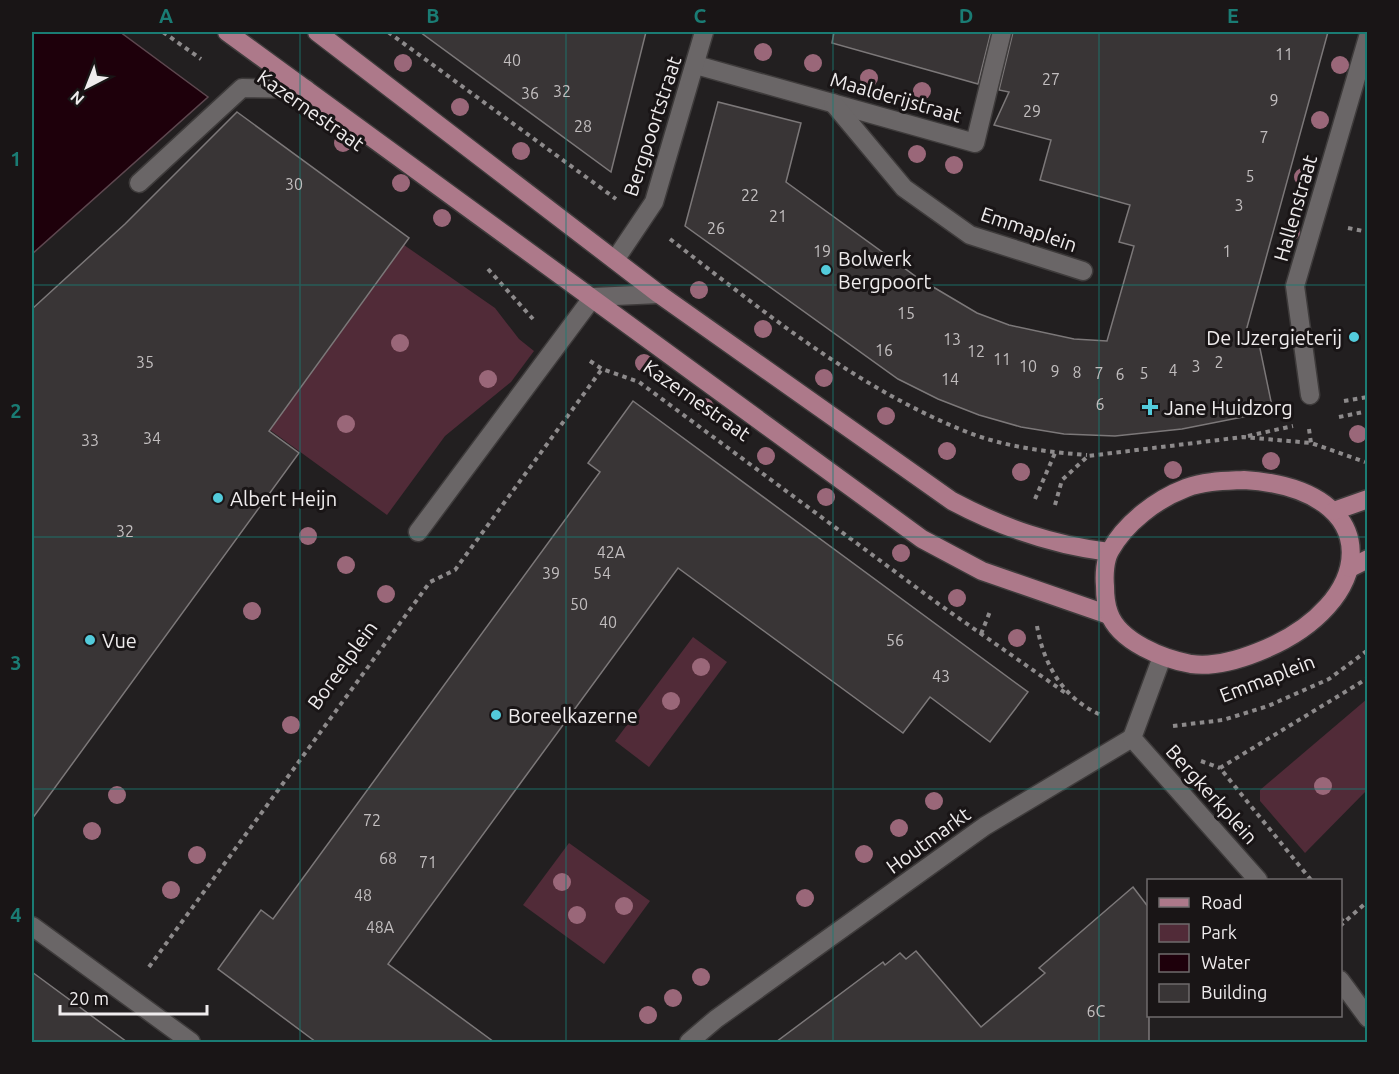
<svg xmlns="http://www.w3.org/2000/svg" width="1399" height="1074" font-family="Ubuntu,sans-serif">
  <rect width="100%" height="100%" fill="#221f20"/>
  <g fill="#512b38">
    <polygon points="404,245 495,308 519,339 534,351 511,382 445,436 387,515 270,430"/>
    <polygon points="693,637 727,662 649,767 615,741"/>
    <polygon points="1367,699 1367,790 1305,853 1260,801 1260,790"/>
    <polygon points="569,843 650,901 604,964 523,905"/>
  </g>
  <polygon fill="#1e000b" stroke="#5d474f" stroke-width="1.5" points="32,32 120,32 208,97 32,254"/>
  <g fill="#393536" stroke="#7c7879" stroke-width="1.5">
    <polygon points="420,32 646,32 611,172"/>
    <polygon points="834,32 991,32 978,84 832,43"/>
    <polygon points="1013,32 1328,32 1246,331 1257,334 1273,411 1182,429 1115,436 1064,434 1021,427 979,415 938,399 898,379 685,226 718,102 801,123 786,182 918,278 977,313 1009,325 1074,339 1107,341 1134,246 1119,242 1130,205 1040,180 1051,140 994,125 1009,92 999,90"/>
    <polygon points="237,112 409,238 269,431 299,453 32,819 32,309 125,224"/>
    <polygon points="633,401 1028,692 990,742 930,697 903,733 678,568 388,964 494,1042 316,1042 218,969 261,910 273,919 600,472 588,463"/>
    <polygon points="1133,887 1149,908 1149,1042 776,1042 883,962 885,965 900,953 906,959 916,951 981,1027 1045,973 1039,968"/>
    <polygon points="32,972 127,1042 32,1042"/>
  </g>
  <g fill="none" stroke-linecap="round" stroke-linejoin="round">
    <defs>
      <g id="service">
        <polyline points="139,183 242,88 306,89"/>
        <polyline points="418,532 593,297"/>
      </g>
      <g id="pedestrian">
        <polyline points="32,926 191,1042"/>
        <polyline points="689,1042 716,1019 985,826 1132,738"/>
      </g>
      <g id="minor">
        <polyline points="696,65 975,143 1002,32"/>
        <polyline points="833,103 904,188 970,235 1083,271"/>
        <polyline points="615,260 654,202 704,32"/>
        <polyline points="593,297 659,294"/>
        <polyline points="1310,395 1295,286 1368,37"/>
        <polyline points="1162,657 1132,738 1258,880"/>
        <polyline points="1340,980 1368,1018"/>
      </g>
      <g id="primary">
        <polyline points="227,32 922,539 982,571 1109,615"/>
        <path d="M317,32L659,294L952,501C1003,528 1052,545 1109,552"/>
        <path d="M1244,480C1389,489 1379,605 1258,652C1238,660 1213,667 1191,664C1164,659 1119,642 1109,613C1106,605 1105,595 1105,586C1104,575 1105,560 1110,551C1125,523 1157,499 1186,488C1205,481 1225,481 1244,480Z"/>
        <polyline points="1334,511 1368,499"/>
        <polyline points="1350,568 1368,559"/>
      </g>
    </defs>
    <use href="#service" stroke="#3e3b3b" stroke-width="21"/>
    <use href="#pedestrian" stroke="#3e3b3b" stroke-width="21"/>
    <use href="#minor" stroke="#3e3b3b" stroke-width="21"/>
    <use href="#primary" stroke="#3e3b3b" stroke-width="21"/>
    <g stroke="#8d8a8b" stroke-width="4" stroke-dasharray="4.5 4.5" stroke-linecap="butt">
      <polyline points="163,32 201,59"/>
      <polyline points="388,32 616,199"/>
      <polyline points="1348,228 1368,232"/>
      <path d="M670,239C763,311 856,388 967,432C1005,447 1047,452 1087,455"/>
      <polyline points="488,269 533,319"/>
      <polyline points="590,361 602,369 639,382 940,605 1067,694"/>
      <polyline points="1344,401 1368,397"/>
      <polyline points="1339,417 1368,411"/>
      <polyline points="1309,429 1311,443"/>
      <polyline points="1248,436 1293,426"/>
      <polyline points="1035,499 1055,453"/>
      <polyline points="1055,505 1062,480 1088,456 1243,437 1311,443 1365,462"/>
      <path d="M1037,626C1044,666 1064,699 1101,715"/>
      <polyline points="981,634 991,609"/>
      <polyline points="1173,726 1223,720 1268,706 1329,679 1368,650"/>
      <polyline points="1201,761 1220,768"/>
      <polyline points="1311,880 1220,768 1368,678"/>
      <polyline points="1340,918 1344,922"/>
      <polyline points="1340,926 1368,901"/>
      <polyline points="149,967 430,582 455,570 602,369"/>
    </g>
    <use href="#service" stroke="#6a6667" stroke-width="18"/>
    <use href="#pedestrian" stroke="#6a6667" stroke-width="18"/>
    <use href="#minor" stroke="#6a6667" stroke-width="18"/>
    <use href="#primary" stroke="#ad798a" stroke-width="18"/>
  </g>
  <g fill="#9a6779">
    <circle cx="763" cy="52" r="9"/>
    <circle cx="403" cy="63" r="9"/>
    <circle cx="813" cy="63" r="9"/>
    <circle cx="1340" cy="65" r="9"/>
    <circle cx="869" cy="78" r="9"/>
    <circle cx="922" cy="91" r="9"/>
    <circle cx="460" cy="107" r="9"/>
    <circle cx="1320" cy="120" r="9"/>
    <circle cx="343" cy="143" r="9"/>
    <circle cx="521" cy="151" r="9"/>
    <circle cx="917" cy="154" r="9"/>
    <circle cx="954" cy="165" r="9"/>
    <circle cx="1303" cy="177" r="9"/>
    <circle cx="401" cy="183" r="9"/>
    <circle cx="442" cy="218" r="9"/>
    <circle cx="1291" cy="232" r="9"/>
    <circle cx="699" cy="290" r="9"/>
    <circle cx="763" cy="329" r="9"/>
    <circle cx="400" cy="343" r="9"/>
    <circle cx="644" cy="363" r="9"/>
    <circle cx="824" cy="378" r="9"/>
    <circle cx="488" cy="379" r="9"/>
    <circle cx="705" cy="407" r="9"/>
    <circle cx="886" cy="416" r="9"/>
    <circle cx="346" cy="424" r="9"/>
    <circle cx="1358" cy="434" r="9"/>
    <circle cx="947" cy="451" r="9"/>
    <circle cx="766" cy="456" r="9"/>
    <circle cx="1271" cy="461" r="9"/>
    <circle cx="1173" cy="470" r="9"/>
    <circle cx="1021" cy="472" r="9"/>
    <circle cx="826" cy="497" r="9"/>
    <circle cx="308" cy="536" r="9"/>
    <circle cx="901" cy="553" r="9"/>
    <circle cx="346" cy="565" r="9"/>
    <circle cx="386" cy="594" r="9"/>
    <circle cx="957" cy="598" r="9"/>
    <circle cx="252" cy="611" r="9"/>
    <circle cx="1017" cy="638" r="9"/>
    <circle cx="701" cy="667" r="9"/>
    <circle cx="671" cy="701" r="9"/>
    <circle cx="291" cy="725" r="9"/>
    <circle cx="1323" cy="786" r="9"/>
    <circle cx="117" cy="795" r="9"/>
    <circle cx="934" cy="801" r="9"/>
    <circle cx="899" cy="828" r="9"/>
    <circle cx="92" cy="831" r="9"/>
    <circle cx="864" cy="854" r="9"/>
    <circle cx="197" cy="855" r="9"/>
    <circle cx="562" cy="882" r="9"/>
    <circle cx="171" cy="890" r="9"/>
    <circle cx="805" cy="898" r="9"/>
    <circle cx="624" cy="906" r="9"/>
    <circle cx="577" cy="915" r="9"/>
    <circle cx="701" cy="977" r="9"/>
    <circle cx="673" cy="998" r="9"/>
    <circle cx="648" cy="1015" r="9"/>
  </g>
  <path fill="none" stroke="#1a7c74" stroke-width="1.5" stroke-opacity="0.55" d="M300,32V1042M566,32V1042M833,32V1042M1099,32V1042M32,285H1368M32,537H1368M32,789H1368"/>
  <g fill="#53cbdb" stroke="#191516" stroke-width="2">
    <circle cx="826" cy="270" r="6"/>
    <circle cx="1354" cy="337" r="6"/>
    <path d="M1147 398h6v6h6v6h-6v6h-6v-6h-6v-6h6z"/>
    <circle cx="218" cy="498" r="6"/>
    <circle cx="90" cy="640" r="6"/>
    <circle cx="496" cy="715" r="6"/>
  </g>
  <g text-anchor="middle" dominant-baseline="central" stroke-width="6" stroke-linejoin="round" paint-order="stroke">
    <g font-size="16" fill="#c2bebf">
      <text x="1284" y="54">11</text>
      <text x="512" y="60">40</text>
      <text x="1051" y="79">27</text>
      <text x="562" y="91">32</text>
      <text x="530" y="93">36</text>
      <text x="1274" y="100">9</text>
      <text x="1032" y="111">29</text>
      <text x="583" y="126">28</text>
      <text x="1264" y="137">7</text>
      <text x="1250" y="176">5</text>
      <text x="294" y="184">30</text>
      <text x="750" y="195">22</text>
      <text x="1239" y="205">3</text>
      <text x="778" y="216">21</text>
      <text x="716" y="228">26</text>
      <text x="822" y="251">19</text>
      <text x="1227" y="251">1</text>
      <text x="906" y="313">15</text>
      <text x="952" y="339">13</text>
      <text x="884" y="350">16</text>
      <text x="976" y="351">12</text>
      <text x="1002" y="359">11</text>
      <text x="145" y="362">35</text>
      <text x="1219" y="362">2</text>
      <text x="1028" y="366">10</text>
      <text x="1196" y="366">3</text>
      <text x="1173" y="370">4</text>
      <text x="1055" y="371">9</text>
      <text x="1077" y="372">8</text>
      <text x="1099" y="373">7</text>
      <text x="1144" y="373">5</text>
      <text x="1120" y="374">6</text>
      <text x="950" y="379">14</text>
      <text x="1100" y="404">6</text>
      <text x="152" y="438">34</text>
      <text x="90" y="440">33</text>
      <text x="125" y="531">32</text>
      <text x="611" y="552">42A</text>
      <text x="551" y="573">39</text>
      <text x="602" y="573">54</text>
      <text x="579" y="604">50</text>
      <text x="608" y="622">40</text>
      <text x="895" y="640">56</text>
      <text x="941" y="676">43</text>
      <text x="372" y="820">72</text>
      <text x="388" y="858">68</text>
      <text x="428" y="862">71</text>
      <text x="363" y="895">48</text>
      <text x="380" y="927">48A</text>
      <text x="1096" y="1011">6C</text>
    </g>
    <g font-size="20" fill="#efeced" stroke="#191516">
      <text transform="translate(896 97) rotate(16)">Maalderijstraat</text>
      <text transform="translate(311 110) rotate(35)">Kazernestraat</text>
      <text transform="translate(652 126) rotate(-72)">Bergpoortstraat</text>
      <text transform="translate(1295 208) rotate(-74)">Hallenstraat</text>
      <text transform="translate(1029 229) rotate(19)">Emmaplein</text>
      <text transform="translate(697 400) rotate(35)">Kazernestraat</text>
      <text transform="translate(342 665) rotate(-54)">Boreelplein</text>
      <text transform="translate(1267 678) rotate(-21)">Emmaplein</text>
      <text transform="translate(1212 794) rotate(48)">Bergkerkplein</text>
      <text transform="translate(928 840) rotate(-36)">Houtmarkt</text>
    </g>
    <g font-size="20" fill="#efeced" stroke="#191516" text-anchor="start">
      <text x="838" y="258">Bolwerk<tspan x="838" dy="23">Bergpoort</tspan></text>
      <text x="1342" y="337" text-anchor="end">De IJzergieterij</text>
      <text x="1164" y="407">Jane Huidzorg</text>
      <text x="230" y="498">Albert Heijn</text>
      <text x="102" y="640">Vue</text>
      <text x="508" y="715">Boreelkazerne</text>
    </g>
  </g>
  <rect width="1399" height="1074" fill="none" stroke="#191516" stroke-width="66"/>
  <rect x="1147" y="879" width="195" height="138" fill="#191516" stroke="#6f6b6c" stroke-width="1.5"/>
  <rect x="1159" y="898" width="30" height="9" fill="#ad798a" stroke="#6f6b6c" stroke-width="1.5"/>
  <text x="1201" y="909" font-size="18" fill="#efeced">Road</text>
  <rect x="1159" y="924" width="30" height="18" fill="#512b38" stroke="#6f6b6c" stroke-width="1.5"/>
  <text x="1201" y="939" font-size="18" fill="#efeced">Park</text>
  <rect x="1159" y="954" width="30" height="18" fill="#1e000b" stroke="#6f6b6c" stroke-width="1.5"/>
  <text x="1201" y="969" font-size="18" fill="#efeced">Water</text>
  <rect x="1159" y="984" width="30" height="18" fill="#393536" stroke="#6f6b6c" stroke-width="1.5"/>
  <text x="1201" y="999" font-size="18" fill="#efeced">Building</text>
  <g transform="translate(87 87) rotate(222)" stroke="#191516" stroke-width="4.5" paint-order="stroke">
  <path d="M0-4.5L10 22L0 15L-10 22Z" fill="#efeced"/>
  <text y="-9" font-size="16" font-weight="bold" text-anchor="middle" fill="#efeced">N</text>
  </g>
  <path d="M60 1005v9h147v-9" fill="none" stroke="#efeced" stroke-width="3"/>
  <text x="69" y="1005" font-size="18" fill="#efeced" stroke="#191516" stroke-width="4.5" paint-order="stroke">20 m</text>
  <rect x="33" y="33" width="1333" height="1008" fill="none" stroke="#1a7c74" stroke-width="2"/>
  <g font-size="20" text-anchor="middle" font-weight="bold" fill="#1a7c74">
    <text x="166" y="23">A</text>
    <text x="433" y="23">B</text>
    <text x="700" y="23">C</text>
    <text x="966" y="23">D</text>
    <text x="1233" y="23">E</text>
    <text x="16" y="166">1</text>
    <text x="16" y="418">2</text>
    <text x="16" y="670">3</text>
    <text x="16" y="922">4</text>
  </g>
</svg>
